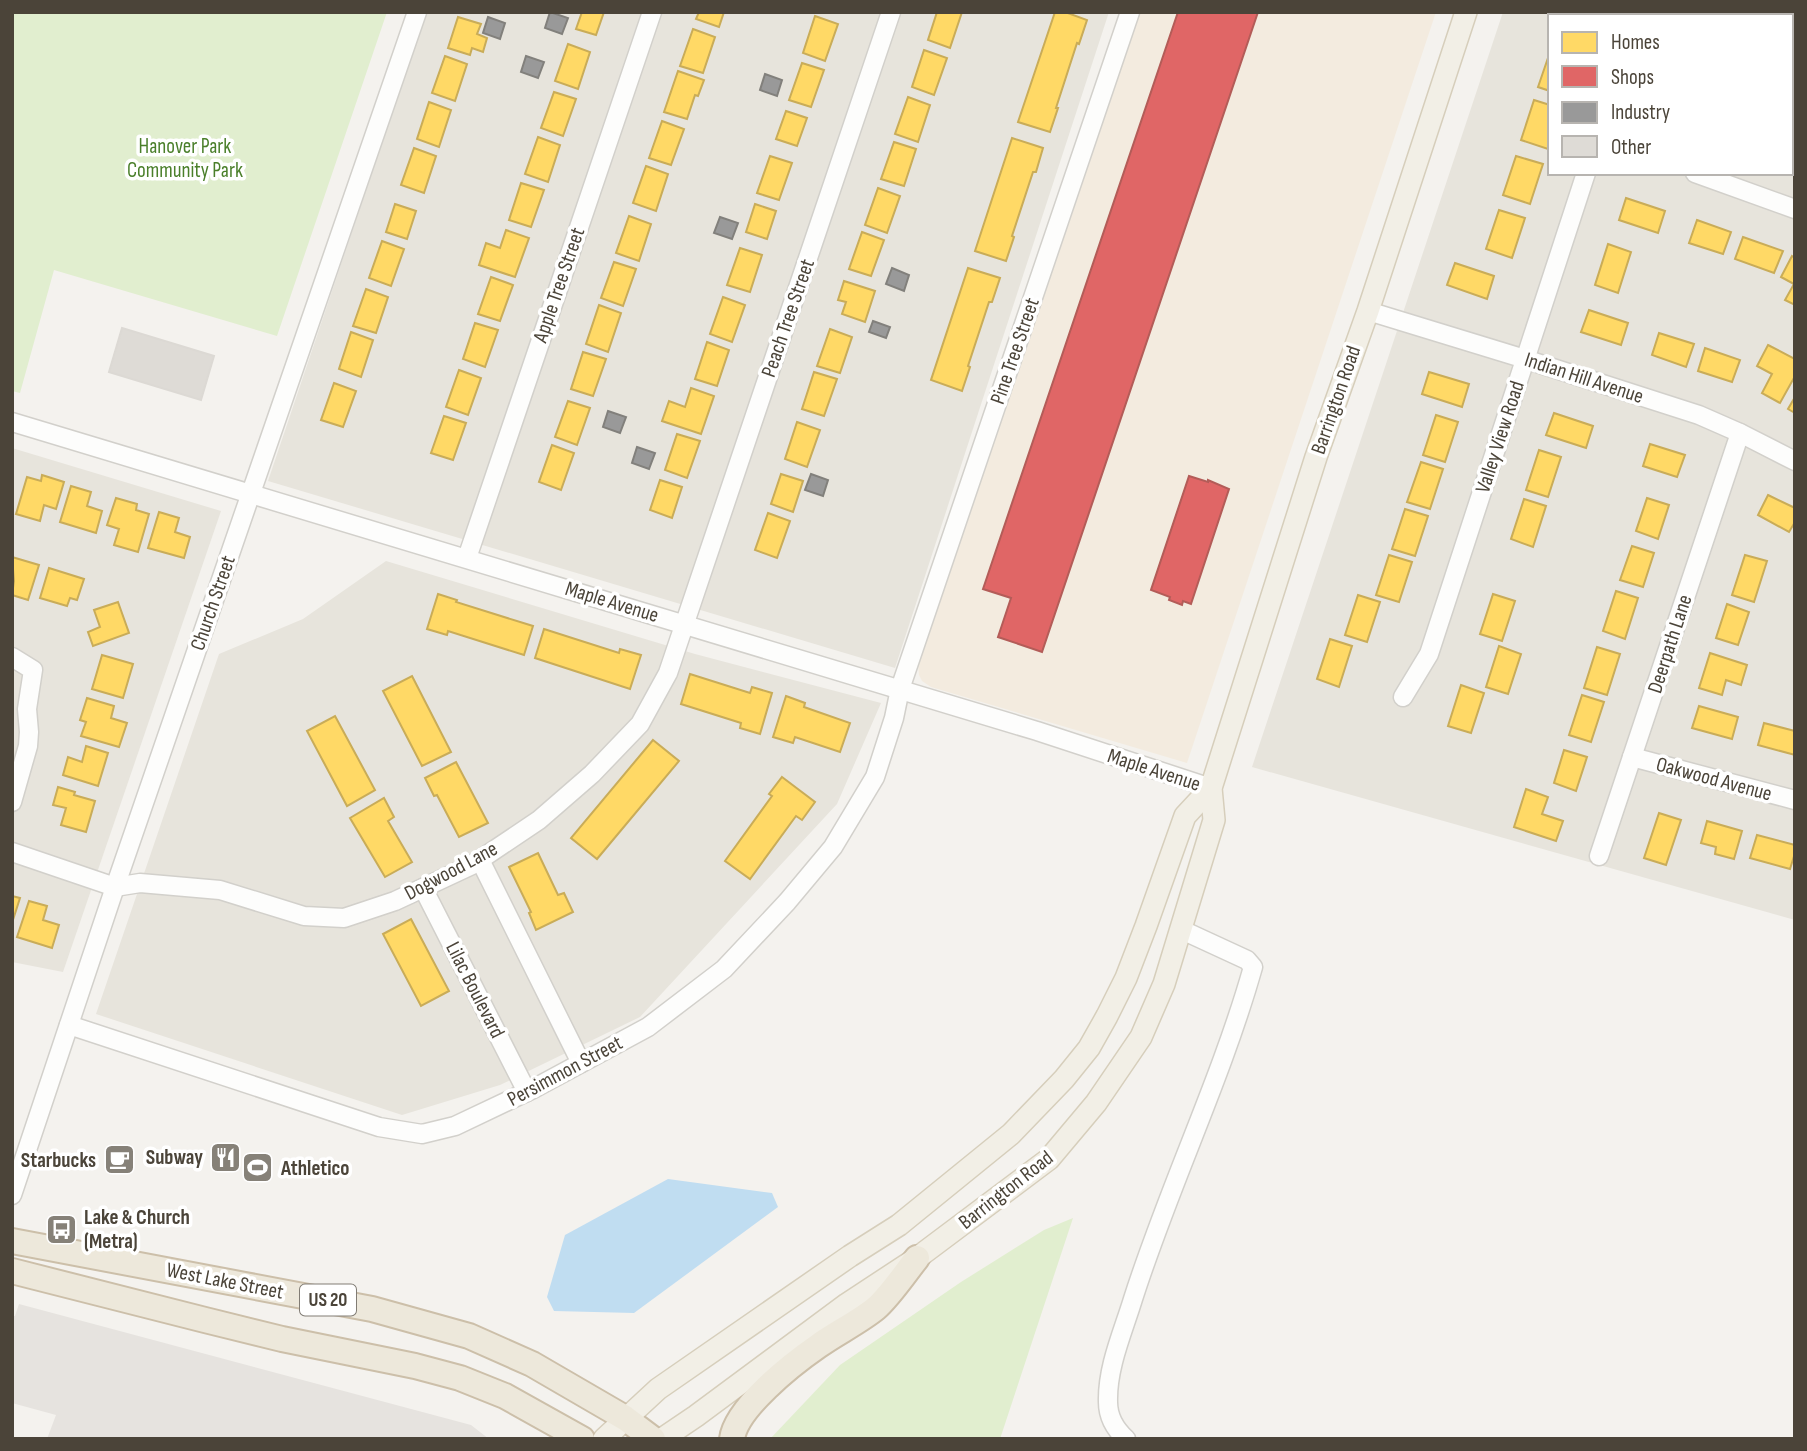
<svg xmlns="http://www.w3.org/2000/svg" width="1807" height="1451" font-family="'Sofia Sans Condensed',sans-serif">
  <rect width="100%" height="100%" fill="#f4f2ee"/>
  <g fill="#e7e4dc" fill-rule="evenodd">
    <polygon points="426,12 1109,12 895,668 268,481"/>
    <path d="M1503,12H1795V920L1252,767ZM1550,16H1791V173H1550Z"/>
    <polygon points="12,448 221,511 63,972 12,962"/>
    <polygon points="386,561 695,654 881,703 837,804 640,1017 500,1085 402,1115 96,1014 219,654 303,619"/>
  </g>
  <polygon fill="#f3ebdf" points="1140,12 1436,12 1187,763 931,687 922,681 919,675 918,665"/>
  <g fill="#e1eecf">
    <polygon points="12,12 387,12 277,336 54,270 20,393 12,391"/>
    <polygon points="1073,1218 1000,1439 770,1439 840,1365 961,1282 1044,1230"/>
  </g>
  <polygon fill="#e6e3df" points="19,1304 471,1425 489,1439 47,1439 56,1415 12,1403 12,1316 15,1316"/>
  <polygon fill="#c0ddf1" points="668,1179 772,1193 778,1207 634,1313 554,1311 547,1297 565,1235"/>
  <g fill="#ffd966" stroke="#c9ac58" stroke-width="2">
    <polygon points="582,12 604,12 596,35 576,29"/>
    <polygon points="699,12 724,12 719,27 696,19"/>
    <polygon points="937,12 962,12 950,48 928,40"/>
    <polygon points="1055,12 1065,12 1087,20 1079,44 1077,43 1056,108 1058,108 1050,132 1018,122"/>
    <polygon points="1564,12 1593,12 1592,16 1563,16"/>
    <polygon points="1715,12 1737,12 1736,16 1725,16"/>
    <polygon points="1766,12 1795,13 1795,37 1791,36 1791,16 1764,16"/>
    <polygon points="815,16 838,24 825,61 803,53"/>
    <polygon points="458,17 481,24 477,34 487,38 483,52 472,48 470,55 448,48"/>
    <polygon points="693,29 715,37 703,73 680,66"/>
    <polygon points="568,44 590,52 578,89 555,81"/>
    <polygon points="924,50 947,58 934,95 912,87"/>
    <polygon points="1550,52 1550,91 1538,87"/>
    <polygon points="445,56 467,64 455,101 432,93"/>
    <polygon points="802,63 824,70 811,107 789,100"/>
    <polygon points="678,71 704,80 698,96 695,95 687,119 664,112"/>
    <polygon points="554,92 576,99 563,136 541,128"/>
    <polygon points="908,97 930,105 918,142 895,134"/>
    <polygon points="1534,100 1550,105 1550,142 1548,149 1521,140"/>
    <polygon points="429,102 451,110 439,147 417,139"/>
    <polygon points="786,111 807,118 797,146 776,139"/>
    <polygon points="662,121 684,129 671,165 649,158"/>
    <polygon points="538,137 560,145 548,182 525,174"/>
    <polygon points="1791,137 1795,138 1795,163 1791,162"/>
    <polygon points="1012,138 1043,148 1036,172 1033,172 1012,236 1014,237 1006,261 975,251"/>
    <polygon points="894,142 916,149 904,186 881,179"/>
    <polygon points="414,148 436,156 424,193 401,185"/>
    <polygon points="770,156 792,163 779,200 757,193"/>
    <polygon points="1516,156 1543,164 1530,204 1503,195"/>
    <polygon points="646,166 668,174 656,211 633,203"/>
    <polygon points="521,183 544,190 531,227 509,220"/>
    <polygon points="878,188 900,196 887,233 865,225"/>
    <polygon points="1626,198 1665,211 1658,233 1619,220"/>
    <polygon points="395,204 416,211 407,239 386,232"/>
    <polygon points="755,204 776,211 767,239 746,232"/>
    <polygon points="1499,210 1525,218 1512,258 1486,249"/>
    <polygon points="629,216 651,224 639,261 616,253"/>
    <polygon points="1697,220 1731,232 1723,254 1689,243"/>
    <polygon points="506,230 529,238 515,277 479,265 486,243 500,248"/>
    <polygon points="862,232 884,240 871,276 849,269"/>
    <polygon points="1743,237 1783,251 1774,273 1735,259"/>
    <polygon points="382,241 404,249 391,286 369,278"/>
    <polygon points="1608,244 1631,252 1618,293 1595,285"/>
    <polygon points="740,248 762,255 750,292 727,285"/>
    <polygon points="1792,256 1795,258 1795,305 1785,300 1794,284 1781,277"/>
    <polygon points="614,262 636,269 623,306 601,298"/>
    <polygon points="1455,263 1494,276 1487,299 1447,285"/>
    <polygon points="968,268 1000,278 992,302 989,302 968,366 970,367 962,391 931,380"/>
    <polygon points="491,277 513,285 500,321 478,314"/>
    <polygon points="844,281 875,291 865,322 842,314 846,302 838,300"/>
    <polygon points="366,289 388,297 376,333 353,326"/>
    <polygon points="723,297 745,305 732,342 710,334"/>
    <polygon points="599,305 621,313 608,352 586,344"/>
    <polygon points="1589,310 1628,323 1621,345 1581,332"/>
    <polygon points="475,323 498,330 485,367 463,359"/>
    <polygon points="830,329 852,337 840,373 817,366"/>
    <polygon points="351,332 373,340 361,377 339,369"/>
    <polygon points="1659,333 1694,344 1686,367 1652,355"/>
    <polygon points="707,342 729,350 717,386 695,379"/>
    <polygon points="1768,345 1795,359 1795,376 1780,403 1762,393 1772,374 1757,366"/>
    <polygon points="1705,348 1740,360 1732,382 1698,371"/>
    <polygon points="583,352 606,359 593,396 571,389"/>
    <polygon points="459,370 481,378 468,415 446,407"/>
    <polygon points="814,372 837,379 824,416 802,409"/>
    <polygon points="1429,372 1469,384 1462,407 1422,394"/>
    <polygon points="334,383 356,391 343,427 321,420"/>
    <polygon points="691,388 714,396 701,434 662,421 669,401 685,407"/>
    <polygon points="1795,397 1795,413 1788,409"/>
    <polygon points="568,401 590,408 577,445 555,437"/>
    <polygon points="1554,413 1593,426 1586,448 1546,435"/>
    <polygon points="1436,415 1458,422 1445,462 1423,455"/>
    <polygon points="444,416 466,423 453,460 431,453"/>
    <polygon points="797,422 820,430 807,467 785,459"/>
    <polygon points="677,434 700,441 687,478 665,470"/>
    <polygon points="1650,444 1685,455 1677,477 1643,466"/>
    <polygon points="552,445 574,453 561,490 539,482"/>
    <polygon points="1539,450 1561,457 1548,497 1526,490"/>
    <polygon points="1421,462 1443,469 1430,509 1407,502"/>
    <polygon points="781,474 803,481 793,512 771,504"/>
    <polygon points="42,475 64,482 56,509 44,505 40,521 16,514 27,477 41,481"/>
    <polygon points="660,480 682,487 672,518 650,510"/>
    <polygon points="71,486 91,492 87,506 102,511 96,533 60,522"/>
    <polygon points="1768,495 1795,508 1795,522 1789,532 1758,515"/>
    <polygon points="116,498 137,504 136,510 149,514 138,552 114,545 119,529 107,525"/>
    <polygon points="1647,498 1669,505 1658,539 1636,531"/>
    <polygon points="1524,499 1546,506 1533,547 1511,539"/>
    <polygon points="1405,509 1428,516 1415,556 1392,549"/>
    <polygon points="159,512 179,518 175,532 190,537 184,558 148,548"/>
    <polygon points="768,513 790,521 777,558 755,550"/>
    <polygon points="1632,546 1654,553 1643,587 1620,580"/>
    <polygon points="1389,555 1412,562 1399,602 1376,595"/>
    <polygon points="1745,555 1767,561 1754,602 1732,595"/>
    <polygon points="12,557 39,565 28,600 12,595 14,581"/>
    <polygon points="49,568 84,579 77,600 70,598 67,606 40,598"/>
    <polygon points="1616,591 1638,598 1625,639 1603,631"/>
    <polygon points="438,594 457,600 456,602 533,626 524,655 448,631 447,635 427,629"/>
    <polygon points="1493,594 1515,601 1502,641 1480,634"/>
    <polygon points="1358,595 1380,602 1367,642 1345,635"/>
    <polygon points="118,602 129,633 93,646 88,632 100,627 94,610"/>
    <polygon points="1727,604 1749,612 1738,645 1716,638"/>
    <polygon points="544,629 619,653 620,649 641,655 630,689 535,658"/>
    <polygon points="1330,639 1352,646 1339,687 1317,679"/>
    <polygon points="1499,646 1521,654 1508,694 1486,687"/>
    <polygon points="1597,647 1620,654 1607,695 1584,688"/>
    <polygon points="1710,653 1747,665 1741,685 1726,680 1722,695 1699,688"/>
    <polygon points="102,655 133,664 123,698 92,689"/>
    <polygon points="690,674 750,693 752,687 772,693 760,734 740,728 741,723 681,704"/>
    <polygon points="412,676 451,752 422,766 383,691"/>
    <polygon points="1461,685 1484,693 1471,733 1448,726"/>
    <polygon points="1582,695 1604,702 1591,742 1569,735"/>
    <polygon points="786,696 805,703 804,707 850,723 840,752 795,737 793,743 773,737"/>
    <polygon points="87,698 114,706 111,718 127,723 119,747 81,736 86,722 80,720"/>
    <polygon points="1699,706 1738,717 1732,739 1692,728"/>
    <polygon points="335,716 375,790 347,806 307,731"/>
    <polygon points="1764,723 1795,731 1795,755 1758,745"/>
    <polygon points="653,740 679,761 597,859 571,838"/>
    <polygon points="86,746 108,753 98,786 63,775 68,757 82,762"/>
    <polygon points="1564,750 1587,757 1576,791 1554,783"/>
    <polygon points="456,762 488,823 459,837 437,795 434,796 425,778"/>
    <polygon points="782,777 815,802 802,820 796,816 750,879 725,861 772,796 769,794"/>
    <polygon points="58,787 75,792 74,795 95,801 86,832 61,825 66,808 53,805"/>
    <polygon points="1526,789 1548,797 1542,814 1563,821 1556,841 1514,827"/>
    <polygon points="384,798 394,817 388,821 412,862 385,877 350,818"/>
    <polygon points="1659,813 1681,820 1666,865 1644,858"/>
    <polygon points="1707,821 1742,831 1734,859 1715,854 1716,847 1701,843"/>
    <polygon points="1757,835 1795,845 1795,853 1790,869 1750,858"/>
    <polygon points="538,853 558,895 564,893 573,912 536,930 529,913 531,912 509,867"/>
    <polygon points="12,896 20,898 12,923"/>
    <polygon points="29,901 47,906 43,920 59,925 52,948 17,937"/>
    <polygon points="411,919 449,991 421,1006 383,934"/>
  </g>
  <g fill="#e06666" stroke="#b35c58" stroke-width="2">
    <polygon points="1178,12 1258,12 1042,652 998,637 1011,598 983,589"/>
    <polygon points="1189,476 1208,482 1208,480 1229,489 1191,604 1183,601 1182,605 1169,600 1170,597 1151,590"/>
  </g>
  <g fill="#999" stroke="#82807c" stroke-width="2">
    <polygon points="550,12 568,18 562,34 545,28"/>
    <polygon points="488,17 505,23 500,39 483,33"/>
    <polygon points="526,56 544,62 538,78 521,72"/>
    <polygon points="765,74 782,80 777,96 760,90"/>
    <polygon points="720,217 738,223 732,239 714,233"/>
    <polygon points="892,268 909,275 904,291 886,284"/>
    <polygon points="873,321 890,327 886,338 869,332"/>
    <polygon points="608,411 626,417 620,433 603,427"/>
    <polygon points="637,447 655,453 649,469 632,463"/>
    <polygon points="811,474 828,480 823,496 805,490"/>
  </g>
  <polygon fill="#dedbd6" stroke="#dcd9d4" stroke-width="2" points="122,328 214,356 201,400 109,372"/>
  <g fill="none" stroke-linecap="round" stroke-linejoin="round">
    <defs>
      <g id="minor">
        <polyline points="1638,16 1639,12"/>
        <polyline points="1695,173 1795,209"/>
        <polyline points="1368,311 1525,359 1699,415 1740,433 1795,461"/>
        <polyline points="12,422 1037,731 1211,788"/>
        <polyline points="467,558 652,12"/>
        <polyline points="12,657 33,670 27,709 29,732 28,746 12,802"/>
        <polyline points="1403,697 1429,654 1586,173"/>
        <polyline points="1632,757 1795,800"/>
        <polyline points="12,852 115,887 140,883 220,890 304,916 344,918 395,901 472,865 539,820 592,774 640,724 668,673 891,12"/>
        <polyline points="1599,856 1740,433"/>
        <polyline points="480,860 581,1063"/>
        <polyline points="423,888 527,1092"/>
        <polyline points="69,1025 379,1127 422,1134 455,1126 533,1089 648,1027 724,969 787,902 833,847 875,777 894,718 900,689 1130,12"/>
        <polyline points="12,1195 115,887 417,12"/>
        <path d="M1126,1439C1115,1429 1108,1417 1108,1402C1107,1367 1123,1332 1133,1299C1169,1186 1221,1080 1253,967L1247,960L1182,930"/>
      </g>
      <g id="major">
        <polyline points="604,1439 658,1389 850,1256 899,1225 1011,1134 1064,1079 1089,1048 1107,1016 1126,978 1146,926 1185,816 1211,788"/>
        <polyline points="662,1439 696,1416 847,1304 917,1258 1049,1159 1096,1103 1141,1037 1164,984 1214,820 1211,788 1316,457 1368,311 1466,12"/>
      </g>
      <g id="highway">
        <polyline points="12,1241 372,1309 469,1336 532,1364 625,1418 653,1439"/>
        <polyline points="12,1271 205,1320 282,1339 415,1366 460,1378 505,1396 582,1439"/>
        <path d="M732,1439C736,1408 792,1364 818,1346C836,1333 859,1322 876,1308C889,1297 906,1272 917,1258"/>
      </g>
    </defs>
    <use href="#minor" stroke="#d2d0cb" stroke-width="21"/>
    <use href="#major" stroke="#d6cebb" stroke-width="24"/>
    <use href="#highway" stroke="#ccbfa9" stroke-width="28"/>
    <use href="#minor" stroke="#fdfdfc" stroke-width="18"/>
    <use href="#major" stroke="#f2efe6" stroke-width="21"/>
    <use href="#highway" stroke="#ede8db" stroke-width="24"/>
  </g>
  <defs>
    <symbol id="restaurant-square" viewBox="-11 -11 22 22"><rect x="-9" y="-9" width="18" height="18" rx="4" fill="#868178" stroke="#fff"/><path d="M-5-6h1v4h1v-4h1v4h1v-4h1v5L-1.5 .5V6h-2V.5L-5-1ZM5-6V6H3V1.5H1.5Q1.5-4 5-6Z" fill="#fff"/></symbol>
    <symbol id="cafe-square" viewBox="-11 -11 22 22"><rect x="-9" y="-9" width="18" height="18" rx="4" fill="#868178" stroke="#fff"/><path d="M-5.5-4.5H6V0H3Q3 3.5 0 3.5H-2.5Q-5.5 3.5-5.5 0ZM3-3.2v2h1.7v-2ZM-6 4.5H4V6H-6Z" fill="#fff"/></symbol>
    <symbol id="stadium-square" viewBox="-11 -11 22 22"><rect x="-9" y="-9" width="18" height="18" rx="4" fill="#868178" stroke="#fff"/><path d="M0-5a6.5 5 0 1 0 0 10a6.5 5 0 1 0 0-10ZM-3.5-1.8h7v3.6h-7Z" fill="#fff"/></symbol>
    <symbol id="bus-square" viewBox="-11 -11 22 22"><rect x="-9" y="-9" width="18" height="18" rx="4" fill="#868178" stroke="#fff"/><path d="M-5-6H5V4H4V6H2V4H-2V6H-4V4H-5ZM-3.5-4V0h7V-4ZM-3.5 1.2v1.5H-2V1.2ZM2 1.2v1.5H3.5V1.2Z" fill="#fff"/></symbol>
  </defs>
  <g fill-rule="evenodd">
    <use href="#restaurant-square" x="208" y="1140" width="35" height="35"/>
    <use href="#cafe-square" x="102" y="1142" width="35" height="35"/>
    <use href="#stadium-square" x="240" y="1150" width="35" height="35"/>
    <use href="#bus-square" x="44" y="1212" width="35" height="35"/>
  </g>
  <g text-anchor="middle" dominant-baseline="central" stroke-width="7" stroke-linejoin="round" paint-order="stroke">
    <rect fill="#fff" stroke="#817c74" stroke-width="2" x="300" y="1284.5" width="56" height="31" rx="5"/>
    <g font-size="19" font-weight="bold" fill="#4b4439">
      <text x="328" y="1300">US 20</text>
    </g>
    <g font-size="21" fill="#4a7f2a" stroke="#fff">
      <text x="185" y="146">Hanover Park<tspan x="185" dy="24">Community Park</tspan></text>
    </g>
    <g font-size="21" fill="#4b4439" stroke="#fff">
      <text transform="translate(559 285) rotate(-71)">Apple Tree Street</text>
      <text transform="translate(788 318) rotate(-71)">Peach Tree Street</text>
      <text transform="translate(1015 351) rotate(-71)">Pine Tree Street</text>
      <text transform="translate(1584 378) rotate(18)">Indian Hill Avenue</text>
      <text transform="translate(1336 400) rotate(-71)">Barrington Road</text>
      <text transform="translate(1500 437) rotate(-72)">Valley View Road</text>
      <text transform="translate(612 602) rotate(17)">Maple Avenue</text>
      <text transform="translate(213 603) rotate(-71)">Church Street</text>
      <text transform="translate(1670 644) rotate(-72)">Deerpath Lane</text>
      <text transform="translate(1154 770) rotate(18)">Maple Avenue</text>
      <text transform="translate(1714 779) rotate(15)">Oakwood Avenue</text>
      <text transform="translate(451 871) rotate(-28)">Dogwood Lane</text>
      <text transform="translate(475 990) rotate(63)">Lilac Boulevard</text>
      <text transform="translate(565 1071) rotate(-28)">Persimmon Street</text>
      <text transform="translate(1006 1190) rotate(-38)">Barrington Road</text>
      <text transform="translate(225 1281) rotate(11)">West Lake Street</text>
    </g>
    <g font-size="21" font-weight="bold" fill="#4b4439" stroke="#fff" text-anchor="end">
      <text x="203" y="1157">Subway</text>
      <text x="96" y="1160">Starbucks</text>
      <text x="281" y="1168" text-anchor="start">Athletico</text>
      <text x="84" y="1217" text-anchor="start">Lake &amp; Church<tspan x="84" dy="24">(Metra)</tspan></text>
    </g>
  </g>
  <rect width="1807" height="1451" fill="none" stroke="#4b4439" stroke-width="28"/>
  <rect x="1548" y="14" width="245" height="161" fill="#ffffff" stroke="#b7b4b0" stroke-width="2"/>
  <rect x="1562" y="32" width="35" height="21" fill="#ffd966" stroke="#b7b4b0" stroke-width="2"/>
  <text x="1611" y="49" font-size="21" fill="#4b4439">Homes</text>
  <rect x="1562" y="66" width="35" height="21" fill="#e06666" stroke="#b7b4b0" stroke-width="2"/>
  <text x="1611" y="84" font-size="21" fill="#4b4439">Shops</text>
  <rect x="1562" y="102" width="35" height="21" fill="#999999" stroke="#b7b4b0" stroke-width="2"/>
  <text x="1611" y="119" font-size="21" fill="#4b4439">Industry</text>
  <rect x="1562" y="136" width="35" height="21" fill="#dedbd6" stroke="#b7b4b0" stroke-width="2"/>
  <text x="1611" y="154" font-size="21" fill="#4b4439">Other</text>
</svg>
